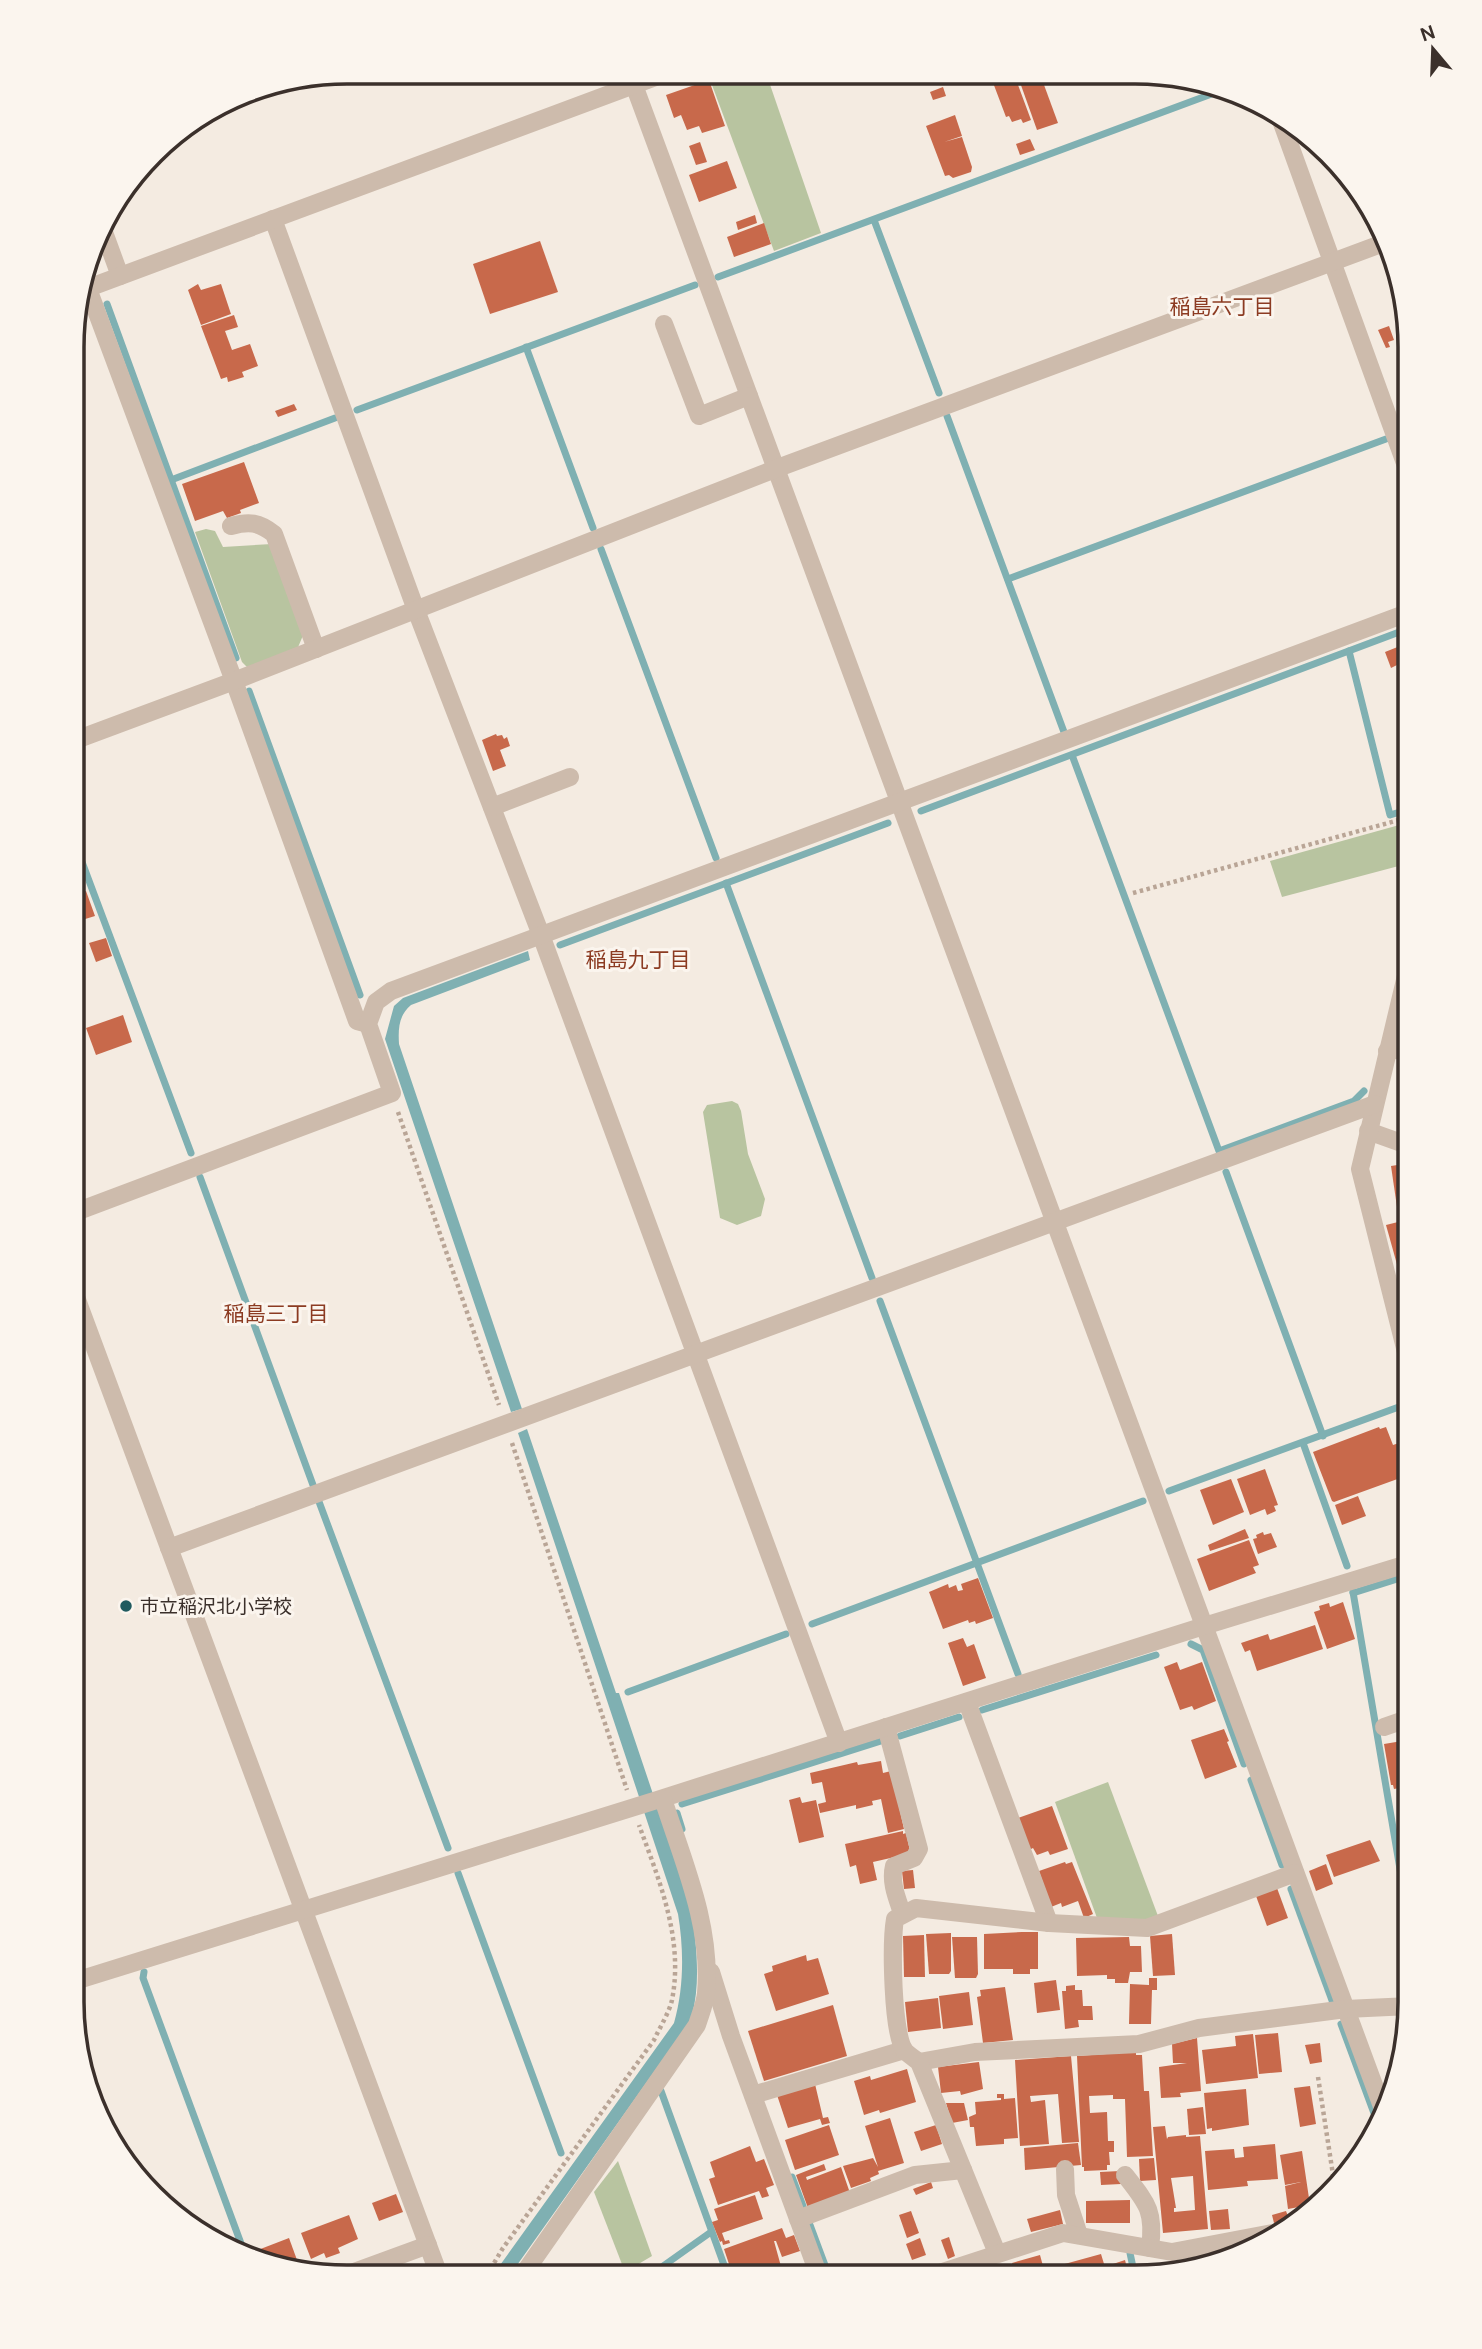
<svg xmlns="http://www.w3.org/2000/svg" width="1482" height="2349" font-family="'DM Sans','Noto Sans JP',sans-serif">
  <rect width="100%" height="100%" fill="#f4ebe1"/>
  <g fill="#b8c4a0">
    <polygon points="720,73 766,73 821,233 774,251 709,77"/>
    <polygon points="206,529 215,531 223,547 272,544 304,633 296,652 249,669 242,662 195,532"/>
    <polygon points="1410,822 1410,863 1282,897 1270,861"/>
    <polygon points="732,1101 738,1104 741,1111 748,1154 765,1199 761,1216 737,1225 720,1218 703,1112 707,1105"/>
    <polygon points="1108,1782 1158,1916 1145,1921 1097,1918 1055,1802"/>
    <polygon points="618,2161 652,2256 625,2272 594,2192"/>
  </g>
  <g fill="#7fb0b2">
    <path d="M528,951L530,960L411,1005C399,1015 398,1028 399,1044L522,1409L511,1412L385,1039L394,1006L403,998Z"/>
    <path d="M527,1429L616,1693H619L692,1910C696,1944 701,1982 692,2015C690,2022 685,2028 681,2034L510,2275H493L674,2023C684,1988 684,1950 678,1914L518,1433Z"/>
  </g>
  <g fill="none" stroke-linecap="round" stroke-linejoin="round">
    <g stroke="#7fb0b2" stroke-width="7">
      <polyline points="874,220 939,393"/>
      <polyline points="718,277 1225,89"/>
      <polyline points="107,304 236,658"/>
      <polyline points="526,347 593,528"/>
      <polyline points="357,410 695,285"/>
      <polyline points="947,416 1064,732"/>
      <polyline points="1409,430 1410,430"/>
      <polyline points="171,480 335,418"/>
      <polyline points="601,549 716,858"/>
      <polyline points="1008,579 1386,439"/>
      <polyline points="1349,651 1390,815 1410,809"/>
      <polyline points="249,691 360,995"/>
      <polyline points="1072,755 1219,1151 1354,1101 1364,1091"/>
      <polyline points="921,811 1410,628"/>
      <polyline points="73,838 191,1153"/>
      <polyline points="726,883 872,1278"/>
      <polyline points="560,945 888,823"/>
      <polyline points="1226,1172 1323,1436"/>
      <polyline points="200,1177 313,1485"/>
      <polyline points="880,1301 1018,1674"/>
      <polyline points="1303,1443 1347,1566"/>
      <polyline points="1169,1491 1407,1404"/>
      <polyline points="318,1499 448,1848"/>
      <polyline points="1353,1592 1410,1928"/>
      <polyline points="1353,1593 1410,1575"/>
      <polyline points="812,1624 1143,1501"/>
      <polyline points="1191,1644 1203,1650 1244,1764"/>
      <polyline points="628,1692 786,1634"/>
      <polyline points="982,1710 1156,1655"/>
      <polyline points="900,1736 959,1717"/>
      <polyline points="1251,1780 1282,1865"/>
      <polyline points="682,1804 881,1741"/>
      <polyline points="677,1813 682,1829"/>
      <polyline points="458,1873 561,2153"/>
      <polyline points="1291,1889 1333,2003"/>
      <polyline points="144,1972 143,1978 246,2257"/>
      <polyline points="1341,2024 1378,2124"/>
      <polyline points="661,2091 728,2276"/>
      <polyline points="792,2177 803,2206"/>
      <polyline points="810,2225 829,2276"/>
      <polyline points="1130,2253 1135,2277"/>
      <polyline points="649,2276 711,2232"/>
    </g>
  </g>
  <g fill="#c8694b" fill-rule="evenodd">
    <polygon points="997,74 1014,74 1031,120 1023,123 1021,119 1012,122 1009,116 1006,117 992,80 999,77"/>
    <polygon points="1017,74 1040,74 1058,123 1037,130"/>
    <polygon points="709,80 725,126 702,133 699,126 687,130 681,115 674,118 666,95"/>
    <polygon points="943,87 946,96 933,100 930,92"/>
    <polygon points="955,115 962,136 944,142 962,137 972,167 971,172 953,178 949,175 945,176 926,126"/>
    <polygon points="1030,139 1035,150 1020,155 1016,144"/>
    <polygon points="700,142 707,162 696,165 689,146"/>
    <polygon points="727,161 737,188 699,202 689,175"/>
    <polygon points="755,215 757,223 738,230 736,222"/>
    <polygon points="764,223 771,244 734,257 727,237"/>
    <polygon points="540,241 558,292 490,314 473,264"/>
    <polygon points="198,284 201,290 221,284 231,314 201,325 188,290"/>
    <polygon points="234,315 238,327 225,331 232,350 250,344 258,366 242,372 244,377 228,382 227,377 221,379 201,326"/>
    <polygon points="1389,326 1394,340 1388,342 1390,347 1386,348 1378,330"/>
    <polygon points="294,404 297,410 278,417 275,411"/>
    <polygon points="244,462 259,503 240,510 241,513 227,518 223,511 195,521 182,484"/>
    <polygon points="1410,642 1410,664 1398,669 1397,665 1391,668 1385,652"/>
    <polygon points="1410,666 1410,695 1407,696 1398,670"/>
    <polygon points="496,734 497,736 502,735 504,739 507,737 510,746 500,750 506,766 493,771 482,740"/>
    <polygon points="86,891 95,916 82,920 81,917 76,919 77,924 73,926 73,895"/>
    <polygon points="106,938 112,956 96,962 89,943"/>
    <polygon points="123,1015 132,1042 96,1055 86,1028"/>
    <polygon points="1410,1163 1410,1205 1397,1207 1391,1166"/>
    <polygon points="1410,1219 1410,1264 1398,1268 1386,1225"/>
    <polygon points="1379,1427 1380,1429 1386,1427 1393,1445 1399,1443 1409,1469 1401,1472 1403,1477 1334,1502 1332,1501 1313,1452"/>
    <polygon points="73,1436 83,1465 72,1469"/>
    <polygon points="1265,1469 1278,1505 1274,1506 1276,1511 1267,1515 1265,1509 1250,1515 1237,1479"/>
    <polygon points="1231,1479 1244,1512 1213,1525 1200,1490"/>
    <polygon points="1358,1496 1366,1516 1342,1525 1335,1505"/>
    <polygon points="1245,1529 1249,1538 1210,1551 1208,1545"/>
    <polygon points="1263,1532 1264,1535 1271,1533 1277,1547 1258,1554 1253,1539 1257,1538 1256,1535"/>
    <polygon points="1249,1540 1259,1565 1253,1567 1256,1573 1209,1591 1197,1559"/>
    <polygon points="978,1578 993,1618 976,1624 975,1621 969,1623 968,1620 943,1629 929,1592 948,1584 949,1588 956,1585 958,1591 963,1590 961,1584"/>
    <polygon points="1343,1602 1355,1639 1327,1649 1314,1612 1320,1610 1319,1606 1329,1603 1330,1607"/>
    <polygon points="1315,1625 1323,1649 1257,1671 1250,1650 1245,1652 1241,1643 1268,1634 1270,1640"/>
    <polygon points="963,1638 967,1647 974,1644 986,1678 963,1686 948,1643"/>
    <polygon points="1177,1662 1180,1670 1202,1662 1216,1701 1194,1710 1192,1706 1180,1710 1164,1667"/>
    <polygon points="1224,1729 1229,1741 1227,1742 1237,1767 1205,1779 1191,1740"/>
    <polygon points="1408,1740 1410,1786 1394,1789 1393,1785 1391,1785 1384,1744"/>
    <polygon points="881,1761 883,1773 891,1771 904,1829 888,1833 881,1799 872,1801 873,1805 856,1809 856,1805 820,1813 818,1804 826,1802 822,1782 812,1784 810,1773 857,1762 858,1765"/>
    <polygon points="800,1797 802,1803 816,1800 824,1837 799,1843 789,1800"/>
    <polygon points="1052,1806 1068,1849 1050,1855 1048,1851 1037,1855 1033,1848 1029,1850 1018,1818"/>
    <polygon points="903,1831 903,1834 906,1833 910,1851 908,1854 873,1862 877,1880 860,1884 856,1865 850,1867 845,1844"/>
    <polygon points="1370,1840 1380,1861 1334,1877 1326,1855"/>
    <polygon points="1065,1862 1066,1864 1072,1862 1093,1914 1084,1918 1078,1901 1062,1907 1061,1903 1051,1907 1039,1871"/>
    <polygon points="1326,1864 1333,1884 1316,1891 1309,1871"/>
    <polygon points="913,1870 915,1888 904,1889 902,1871"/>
    <polygon points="1277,1888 1288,1918 1267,1926 1256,1896"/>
    <polygon points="1022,1932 1038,1932 1038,1969 1030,1969 1030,1974 1013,1974 1013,1969 984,1969 984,1934"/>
    <polygon points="951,1933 951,1971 949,1974 929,1974 926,1934"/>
    <polygon points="1172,1934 1175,1975 1153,1976 1150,1936"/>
    <polygon points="924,1935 925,1977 904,1977 903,1936"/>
    <polygon points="952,1937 977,1937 978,1974 976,1978 955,1978"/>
    <polygon points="1129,1937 1130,1946 1141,1946 1142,1972 1130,1972 1128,1983 1115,1983 1115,1979 1107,1979 1107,1975 1077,1976 1076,1938"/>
    <polygon points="806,1955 807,1961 818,1958 829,1994 776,2011 764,1974 773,1971 772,1966"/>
    <polygon points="1149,1978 1157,1978 1157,1990 1152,1990 1151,2024 1129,2024 1130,1984 1149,1985"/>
    <polygon points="1056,1980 1060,2010 1037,2013 1034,1983"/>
    <polygon points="1075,1985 1075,1990 1082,1990 1083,2006 1092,2006 1093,2020 1078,2020 1079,2027 1065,2029 1062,1991 1066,1991 1066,1986"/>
    <polygon points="1005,1987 1013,2040 983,2043 977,1997 981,1996 980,1990"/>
    <polygon points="969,1992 973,2025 943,2029 939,1996"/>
    <polygon points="938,1998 941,2028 908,2032 905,2002"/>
    <polygon points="833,2005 847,2056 764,2081 748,2031"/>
    <polygon points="1278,2033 1282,2072 1259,2074 1255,2035"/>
    <polygon points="1253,2034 1258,2078 1206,2084 1202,2050 1236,2046 1235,2036"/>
    <polygon points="1197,2038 1201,2091 1180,2093 1181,2097 1161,2098 1159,2067 1187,2063 1173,2063 1172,2044"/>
    <polygon points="1320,2043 1322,2062 1310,2064 1305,2045"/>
    <polygon points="1136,2052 1136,2055 1142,2055 1144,2091 1149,2091 1153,2156 1127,2157 1125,2099 1113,2099 1113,2095 1089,2096 1090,2113 1107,2112 1108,2141 1114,2141 1114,2152 1109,2152 1110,2165 1107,2165 1107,2170 1084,2171 1084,2167 1082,2167 1077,2056"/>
    <polygon points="1071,2056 1079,2142 1062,2143 1058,2094 1030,2096 1031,2102 1045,2100 1049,2144 1020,2146 1015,2060"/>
    <polygon points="979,2062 983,2089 961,2095 960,2091 941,2093 938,2067"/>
    <polygon points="907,2069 916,2102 880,2113 879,2110 864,2115 854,2081 870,2076 871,2080"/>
    <polygon points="815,2084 823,2118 828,2117 830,2123 822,2125 820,2119 788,2128 777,2095"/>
    <polygon points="1310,2086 1316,2124 1300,2127 1294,2088"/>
    <polygon points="1246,2089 1249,2125 1212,2131 1212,2128 1207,2129 1204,2093"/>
    <polygon points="997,2094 1004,2094 1004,2099 1015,2098 1018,2138 1004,2139 1004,2144 976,2146 974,2127 970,2127 969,2117 976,2114 975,2102 1001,2100 1001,2098 997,2098"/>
    <polygon points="946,2103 964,2103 968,2120 952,2123"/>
    <polygon points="1203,2107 1206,2134 1189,2135 1187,2109"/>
    <polygon points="890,2118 904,2163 878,2171 879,2174 870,2178 871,2181 851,2188 843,2166 873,2158 878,2167 865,2126"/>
    <polygon points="829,2125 839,2155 795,2170 785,2140"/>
    <polygon points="936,2125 942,2144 921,2151 914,2132"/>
    <path d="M1165,2126L1167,2139L1168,2137L1186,2135V2137L1200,2136L1208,2229L1163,2233L1153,2127ZM1193,2176L1195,2210L1174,2212V2208H1176L1171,2178Z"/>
    <polygon points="1078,2143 1081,2165 1025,2170 1024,2148"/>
    <polygon points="1275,2144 1278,2179 1247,2181 1248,2186 1208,2190 1205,2151 1234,2149 1235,2158 1244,2157 1243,2147"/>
    <polygon points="750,2146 756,2162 764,2159 774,2185 766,2188 769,2196 762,2198 759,2191 718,2205 709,2179 715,2177 710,2162"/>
    <polygon points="1302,2151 1310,2205 1288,2209 1285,2186 1301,2182 1285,2185 1280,2155"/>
    <polygon points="1154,2158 1156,2180 1140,2181 1139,2159"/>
    <polygon points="824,2164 826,2170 806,2177 807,2180 841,2167 850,2193 808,2208 796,2175"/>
    <polygon points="1120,2171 1121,2184 1101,2185 1100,2172"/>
    <polygon points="931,2182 933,2188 916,2195 913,2189"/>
    <polygon points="396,2194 403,2212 379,2221 372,2203"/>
    <polygon points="755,2195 763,2219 722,2233 725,2241 729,2240 730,2243 723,2245 722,2241 720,2242 712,2222 718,2220 714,2209"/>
    <polygon points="1130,2200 1130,2223 1086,2223 1086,2201"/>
    <polygon points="1228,2209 1230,2229 1211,2230 1209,2211"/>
    <polygon points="1060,2210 1063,2224 1031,2232 1027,2219"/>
    <polygon points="911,2211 919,2233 907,2238 899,2215"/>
    <polygon points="1286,2211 1289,2219 1274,2223 1272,2215"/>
    <polygon points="349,2215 358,2239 338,2248 340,2253 326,2258 324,2253 311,2259 301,2233"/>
    <polygon points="782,2228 786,2238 794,2235 800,2251 782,2257 776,2241 774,2241 782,2270 765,2276 762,2269 741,2276 733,2276 724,2249"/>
    <polygon points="949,2237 955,2256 948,2259 941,2240"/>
    <polygon points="289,2238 297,2260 280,2266 256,2260 253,2252"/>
    <polygon points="920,2238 926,2255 912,2260 906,2244"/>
    <polygon points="1215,2253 1217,2261 1189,2267 1187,2259"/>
    <polygon points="1101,2254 1108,2277 1057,2277 1063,2274 1061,2265"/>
    <polygon points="1040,2255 1046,2277 1016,2277 1012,2263"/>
    <polygon points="1125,2260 1127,2268 1110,2273 1107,2266"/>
    <polygon points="1000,2264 1005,2277 966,2277 966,2276"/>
  </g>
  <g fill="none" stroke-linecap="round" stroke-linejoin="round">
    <g stroke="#b9a596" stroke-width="4.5" stroke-dasharray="3.5 3.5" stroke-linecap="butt">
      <polyline points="1133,893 1410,817"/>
      <polyline points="398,1112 499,1405"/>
      <polyline points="512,1443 627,1790"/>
      <polyline points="1318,2077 1335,2188"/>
      <path d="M487,2275L503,2248L654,2040C660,2027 669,2013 672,2000C684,1939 659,1880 639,1825"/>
    </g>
    <g stroke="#cdbbac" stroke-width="18">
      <polyline points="634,85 1384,2112"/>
      <polyline points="1279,115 1410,477"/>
      <polyline points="273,219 416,610 541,935 839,1743"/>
      <polyline points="101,224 120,276"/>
      <polyline points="84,278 234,681 357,1021 368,1024"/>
      <polyline points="80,291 666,73"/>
      <polyline points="664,324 699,416 749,396"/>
      <path d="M231,526C249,521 259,522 274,534L316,649"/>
      <polyline points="73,741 234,681 775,469 1389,241"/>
      <polyline points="492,807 570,777"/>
      <polyline points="1387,1051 1410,1048"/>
      <polyline points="1368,1131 1410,1146"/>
      <polyline points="73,1213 392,1093 368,1024 376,1002 391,991 1410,612"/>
      <polyline points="73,1289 439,2275"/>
      <polyline points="1410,1368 1360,1169 1410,959"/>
      <polyline points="169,1548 1375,1104"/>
      <polyline points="967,1702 1049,1923"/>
      <path d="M886,1727L919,1849L914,1858L894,1866C890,1882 897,1898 902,1913"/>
      <polyline points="1384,1727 1410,1718"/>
      <polyline points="711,1972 731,2036 819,2276"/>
      <polyline points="72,1982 657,1800 1204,1626 1410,1563"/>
      <polyline points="919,2062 975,2052 1139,2044 1199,2028 1346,2009 1410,2006"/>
      <polyline points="753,2095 904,2050"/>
      <polyline points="1065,2169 1066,2195 1079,2235"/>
      <path d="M1125,2175C1147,2203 1155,2211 1150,2248"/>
      <polyline points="798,2219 915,2175 963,2170"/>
      <path d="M997,2253L919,2062C915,2059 909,2055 905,2051C892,2035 891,1942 895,1919L916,1908L1049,1923L1147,1928L1295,1873"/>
      <polyline points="346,2275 428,2245"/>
      <path d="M522,2276L697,2025C700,2015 705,2004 706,1993C712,1926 683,1861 663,1799"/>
      <polyline points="927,2277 1063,2233 1172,2252 1284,2231"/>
    </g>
  </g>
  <circle fill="#1f5a5e" stroke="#fbf5ee" stroke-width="2.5" cx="126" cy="1606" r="7"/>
  <g text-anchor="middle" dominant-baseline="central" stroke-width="6" stroke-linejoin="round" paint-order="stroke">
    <g font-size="19" fill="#3b302b" stroke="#fbf5ee" text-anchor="start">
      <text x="140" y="1606">市立稲沢北小学校</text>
    </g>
    <g font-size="21" fill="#8c3b22" stroke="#fbf5ee">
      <text x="1222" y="307">稲島六丁目</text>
      <text x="638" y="960">稲島九丁目</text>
      <text x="276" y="1314">稲島三丁目</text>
    </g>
  </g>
  <path d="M0 0H1482V2349H0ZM347 84H1135A263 263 0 0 1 1398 347V2002A263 263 0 0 1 1135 2265H347A263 263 0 0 1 84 2002V347A263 263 0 0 1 347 84Z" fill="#fbf5ee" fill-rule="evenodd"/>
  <path fill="none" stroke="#3b302b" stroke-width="3.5" d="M347 84H1135A263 263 0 0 1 1398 347V2002A263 263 0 0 1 1135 2265H347A263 263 0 0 1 84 2002V347A263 263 0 0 1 347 84Z"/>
  <g transform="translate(1433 49) rotate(341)" stroke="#fbf5ee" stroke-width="5" paint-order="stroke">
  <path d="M0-5L12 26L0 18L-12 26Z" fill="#3b302b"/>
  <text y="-10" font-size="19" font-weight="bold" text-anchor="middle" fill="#3b302b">N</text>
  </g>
</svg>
